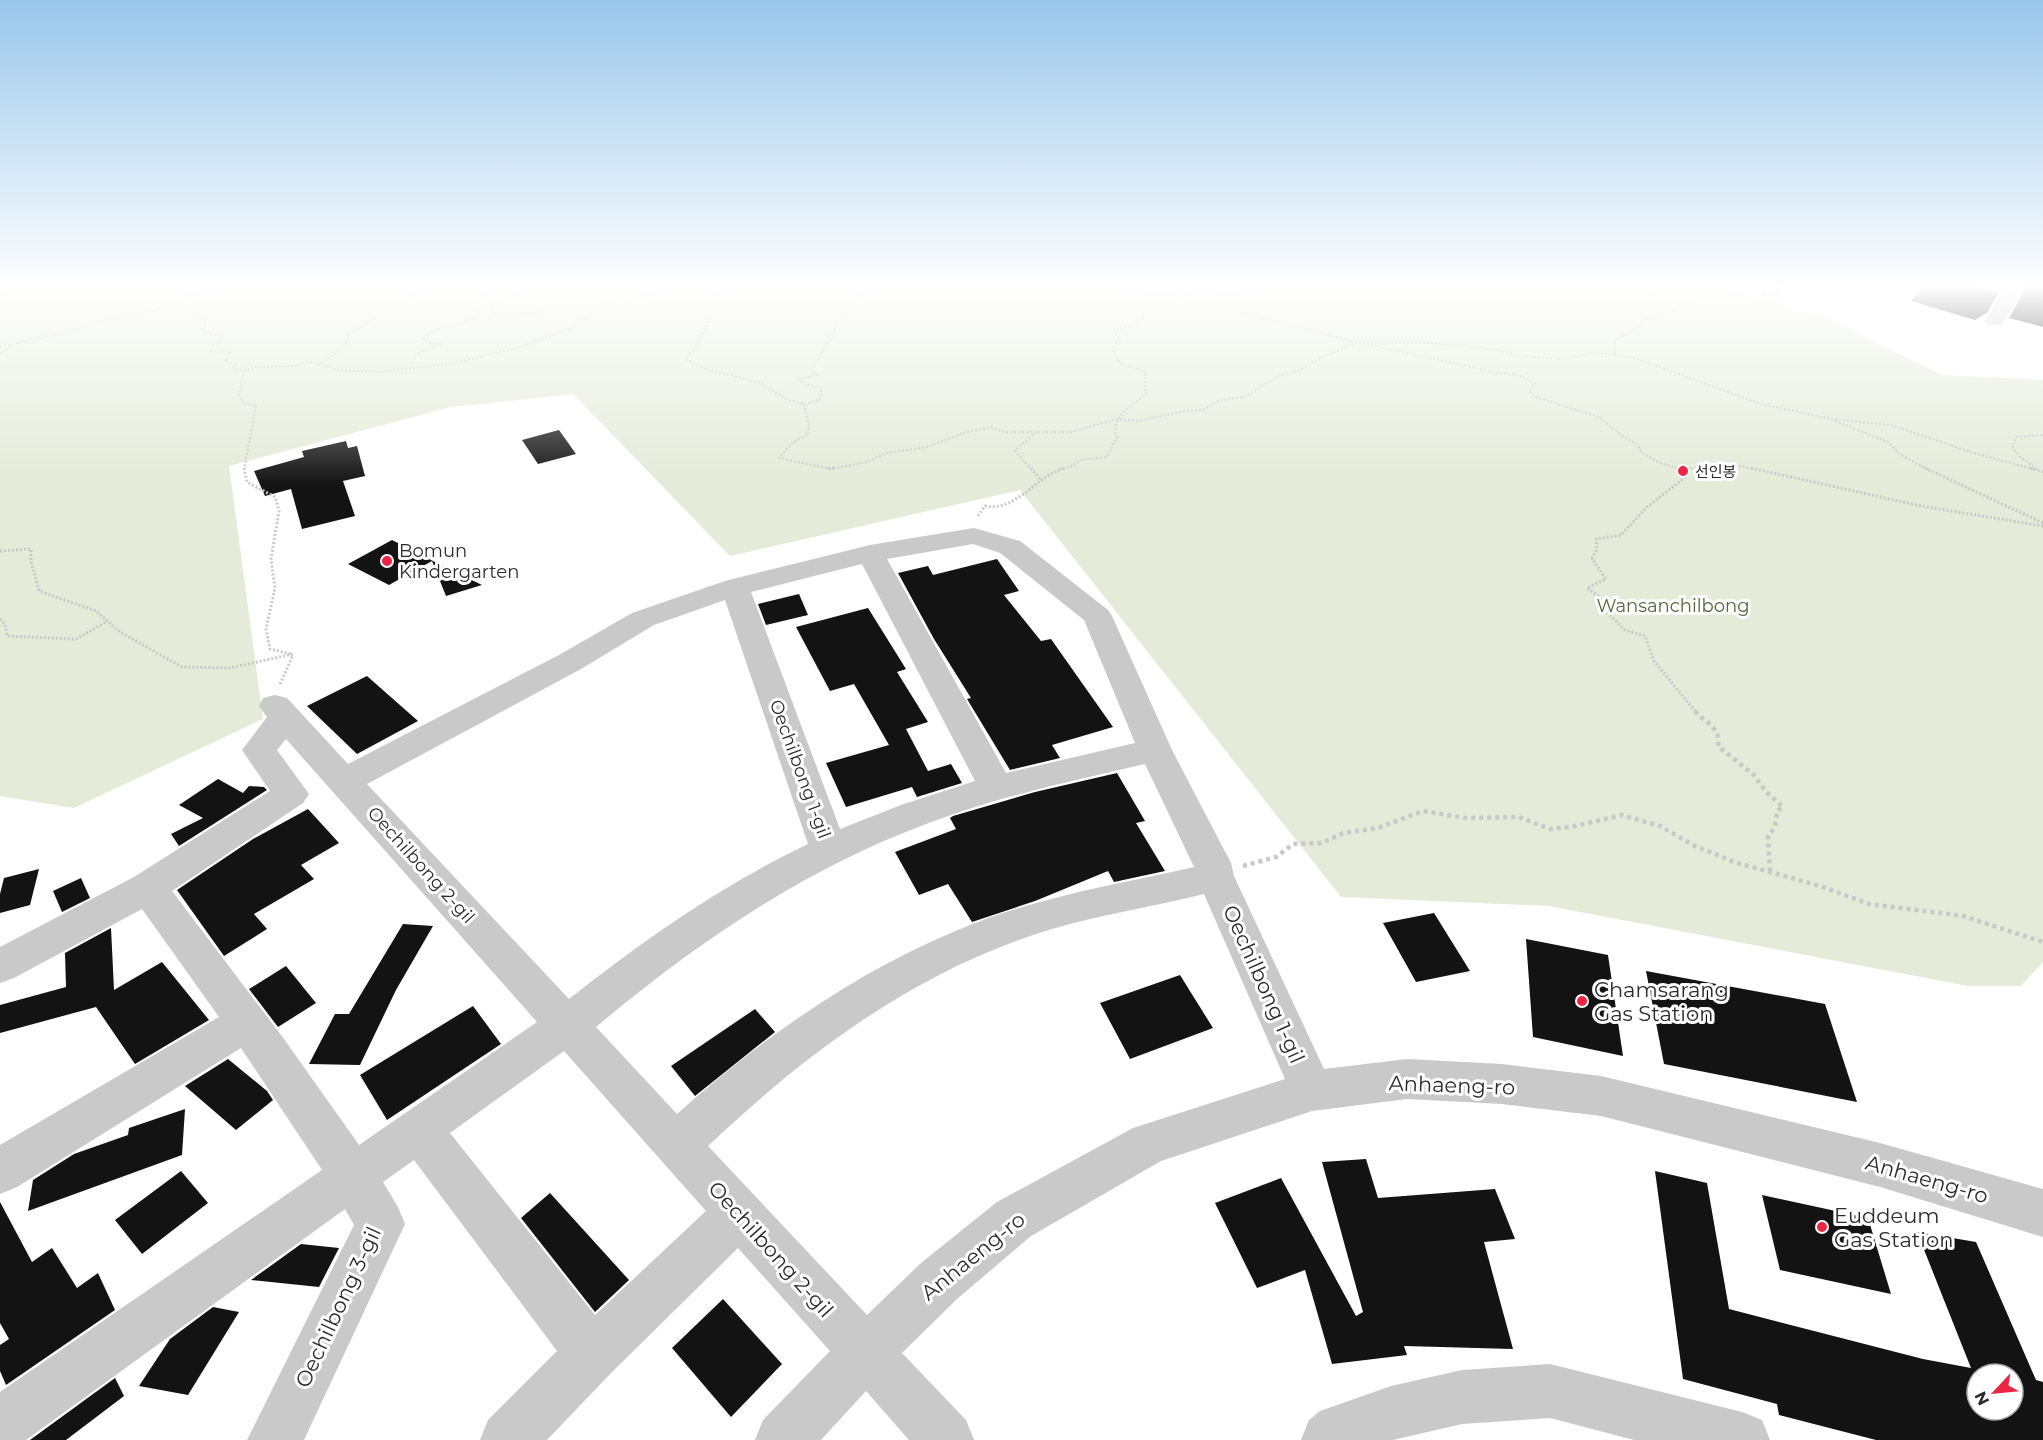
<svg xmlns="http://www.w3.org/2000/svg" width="2043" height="1440" font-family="Montserrat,'Noto Sans KR',sans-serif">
  <rect width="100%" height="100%" fill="#fff"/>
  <polygon fill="#e4ebd8" points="0,284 1626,284 1651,289 1704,284 1774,298 1793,312 1818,313 1942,375 2043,380 2043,962 2021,986 1968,986 1549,906 1341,897 1020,490 730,556 573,394 451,407 229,466 263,719 74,808 0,796"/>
  <g fill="#131313" fill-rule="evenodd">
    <polygon points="1925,284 1962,284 1999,292 1987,313 1975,320 1911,301"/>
    <polygon points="2028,284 2043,284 2043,327 2009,318"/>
    <polygon points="559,430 576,454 538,464 522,440"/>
    <polygon points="346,441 348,448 357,446 365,476 343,481 355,516 302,529 291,489 265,496 254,471 304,457 302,451"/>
    <polygon points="392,540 433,561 482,585 446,596 432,561 389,585 348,564"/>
    <polygon points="997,559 1019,591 1004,595 1041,641 1051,639 1113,727 1052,745 1060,758 1010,770 967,699 971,698 934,639 898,573 928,566 933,575"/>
    <polygon points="799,594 808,615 766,625 758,604"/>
    <polygon points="868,608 906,669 897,672 928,722 906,729 928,771 951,764 962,783 917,797 912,787 846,807 826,763 889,745 854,684 830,691 796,627"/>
    <polygon points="367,676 418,721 357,754 307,706"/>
    <polygon points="1117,773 1145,821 1136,823 1165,871 1114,882 1108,871 1035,901 972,922 948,884 919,895 895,852 956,829 950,818 953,816 1035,792"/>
    <polygon points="218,779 243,793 249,786 264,787 267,790 179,846 171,834 203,818 179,805"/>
    <polygon points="308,809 339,843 301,865 314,879 254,914 267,929 224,956 177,890 253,839"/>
    <polygon points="39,869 30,905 0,913 0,894 4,878"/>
    <polygon points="81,878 90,898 62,912 53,891"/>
    <polygon points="1434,913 1470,971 1416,982 1383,923"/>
    <polygon points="403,924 433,926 396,990 360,1065 309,1064 335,1014 349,1014"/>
    <polygon points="111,928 114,990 162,962 209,1020 135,1064 96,1007 0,1033 0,1005 66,987 65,953"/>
    <polygon points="1526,939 1608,955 1623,1056 1533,1037"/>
    <polygon points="286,966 316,1003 278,1027 249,989"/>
    <polygon points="1646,971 1825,1004 1857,1102 1664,1064"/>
    <polygon points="1180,975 1213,1028 1130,1059 1100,1003"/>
    <polygon points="473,1006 501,1044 387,1120 360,1075"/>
    <polygon points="755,1009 775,1032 695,1096 671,1066"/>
    <polygon points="228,1059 267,1091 273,1100 236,1130 185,1086"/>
    <polygon points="185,1109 182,1155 28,1211 33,1180 74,1154 128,1135 129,1128"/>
    <polygon points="1366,1159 1378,1198 1495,1189 1515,1239 1484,1242 1513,1349 1404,1346 1407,1355 1332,1364 1305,1270 1257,1288 1215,1203 1281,1178 1356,1316 1363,1312 1322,1162"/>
    <polygon points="181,1171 208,1203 142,1254 115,1220"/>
    <path d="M1655,1171L1707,1183L1729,1309L1923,1359L1971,1368L1917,1232L1976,1242L2036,1380L2043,1382V1440H1876L1779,1415L1777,1404L1683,1379ZM1977,1374H2013V1410H1977Z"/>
    <polygon points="550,1193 629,1280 595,1312 521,1218"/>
    <polygon points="1762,1195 1868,1218 1891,1294 1780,1270"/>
    <polygon points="0,1202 32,1262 52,1248 77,1288 98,1273 115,1310 6,1385 0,1371 0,1345 9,1339 0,1323"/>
    <polygon points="301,1244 339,1248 319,1287 251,1280"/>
    <polygon points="723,1299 782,1364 731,1417 672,1348"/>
    <polygon points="213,1307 239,1312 188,1395 139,1386 170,1339"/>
    <polygon points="115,1378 124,1396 66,1440 30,1440"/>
  </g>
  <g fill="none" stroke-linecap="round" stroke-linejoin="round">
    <g stroke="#c9c9c9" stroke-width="2" stroke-dasharray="2 2" stroke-linecap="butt">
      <polyline points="196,284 216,286"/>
      <polyline points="203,284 190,299 191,315 204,318 206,324 202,330 211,335 220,336 221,342 213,344 210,351 230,352 225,362 237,364 233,368 244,371 255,367 295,366 311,362 339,370 379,372 454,363 520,347 572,328 580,320 597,314 607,302"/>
      <polyline points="399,284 421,289 462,284"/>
      <polyline points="484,284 481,292 493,303 493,313 503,315 604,308"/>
      <path d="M704,284L720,289L713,297L718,303L696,346L686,359L702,368L759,382L786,399L804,404L820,400L821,388L802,383L798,379L818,375L812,370C818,352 835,341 836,322L846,314L860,292L877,284"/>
      <polyline points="1111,284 1124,290 1182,298 1199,306 1235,311 1359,343"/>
      <polyline points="1190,284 1192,289"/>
      <polyline points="232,286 266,288 307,284"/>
      <path d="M1192,289C1221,297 1248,294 1277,284"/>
      <polyline points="0,294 7,293 10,285 14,284"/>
      <polyline points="512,299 522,290 537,284"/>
      <polyline points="1367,344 1497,373 1519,375 1535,384 1529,390 1533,396 1599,417 1621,435 1637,444 1642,453 1658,462 1679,469 1740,466 1758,470"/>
      <polyline points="0,347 71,331 113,317 145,314 194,294 235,284"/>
      <polyline points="0,354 11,347"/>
      <polyline points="1615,355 1614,344 1619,337 1631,332 1650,317 1664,316 1694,298 1727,301 1752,298"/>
      <polyline points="317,365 335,354 348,341 348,334 427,288"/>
      <polyline points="412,368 414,357 422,351 441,344 429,343 422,338 436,330 478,317 477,313 493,303 511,299 596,298 616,301 640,297 684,284"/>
      <polyline points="244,371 239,396 243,404 256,405 244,470"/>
      <polyline points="804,404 809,427 807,435 793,442 779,458 831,469 867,462 886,453 927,447 963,433 991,427 1004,432 1071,432 1117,419 1139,421 1180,412 1202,410 1218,401 1246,396 1276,377 1302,369 1314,361 1358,342 1386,341 1425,342 1496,350 1520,356 1558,359 1595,353 1632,357 1761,404 1831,419 1891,425 1974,453 2036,470"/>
      <polyline points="1835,421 1888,442 1901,455 1929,470"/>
      <polyline points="2037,469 2019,456 2012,446 2017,437 2043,435"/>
      <polyline points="1032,470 1015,451 1037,431"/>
      <path d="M1059,470L1070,467L1081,460L1107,457L1117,437C1109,418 1133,405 1146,394L1145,371L1121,364L1113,352L1115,345L1120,341L1114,330L1138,323L1143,318V313L1182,298L1192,289"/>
    </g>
    <g stroke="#c9c9c9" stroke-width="3" stroke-dasharray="2 2" stroke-linecap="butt">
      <polyline points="244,468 247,482 275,497 279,511 271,559 275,588 266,629 270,649 291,654"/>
      <polyline points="828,468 834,468"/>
      <polyline points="1031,468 1041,480"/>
      <polyline points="1677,468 1690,468"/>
      <polyline points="1751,468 1921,506 2043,526"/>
      <polyline points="1925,468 2043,523"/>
      <polyline points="2030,468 2043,472"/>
      <polyline points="1679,469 1687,476 1647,507 1621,535 1596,539 1597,549 1592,559 1606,579 1587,588 1600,597 1606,611 1625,630 1645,636 1654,661 1696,712"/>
      <path d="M978,516L985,506C1017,512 1035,476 1065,468"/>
      <polyline points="0,551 31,549 31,561 39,591 96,611 120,632 182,667 230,668 293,654"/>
      <polyline points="0,619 5,624 7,636 76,639 108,621"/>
      <polyline points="280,684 293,655"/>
    </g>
    <g stroke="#c9c9c9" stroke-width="4.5" stroke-dasharray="4 4" stroke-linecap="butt">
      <path d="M1695,711C1705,723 1721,727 1718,746L1754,775L1766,792L1783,807L1777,811L1775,827L1768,836L1770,871"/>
      <polyline points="1243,866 1276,857 1293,844 1322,843 1343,833 1378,828 1423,811 1465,818 1519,817 1550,829 1571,827 1622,815 1660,826 1695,846 1734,862 1820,886 1869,904 1963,916 2043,942"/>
    </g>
    <g fill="#c9c9c9" fill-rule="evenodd">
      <polygon points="1766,284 1786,284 1777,296 1763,296 1760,292"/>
      <polygon points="2007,284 2026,284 2002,325 1988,325 1985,321"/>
      <path d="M974,528L1020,541L1108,610L1112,616L1172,750L1231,863L1234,876L1324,1069L1407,1059L1502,1064L1601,1076L1880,1143L2043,1189V1237L1880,1187L1601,1116L1502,1104L1407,1099L1312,1111L1161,1161L1031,1236L957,1299L902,1353L966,1420L974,1440H909L866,1391L821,1440H755L763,1420L830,1351L738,1248L611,1373L547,1440H480L488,1420L557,1351L414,1160L383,1182L398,1207L405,1224L304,1440H247L354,1225L345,1209L26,1440H0V1392L322,1170L241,1048L17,1187L0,1194V1145L219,1017L142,909L14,978L0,983V947L134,877L270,791L242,750L267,717L259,706L263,698L275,695L287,698L348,764L559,655L632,613L725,581L870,545ZM973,544L1000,553L1084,620L1135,743L1006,773L887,559ZM862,564L975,781L901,805L840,829L751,592ZM725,600L808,844C722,885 644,940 569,999L367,784L581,669L654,625ZM286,739L537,1022L359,1145L284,1039L172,891L303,803L309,794L277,750ZM1145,764L1194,867C1123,883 1051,895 983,920C868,963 768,1033 677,1114L596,1027C696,943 803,870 926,824C997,797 1071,781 1145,764ZM1204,894L1285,1079L1133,1128L997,1202L921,1263L867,1315L708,1146C807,1052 920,968 1052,929C1102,914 1154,907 1204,894ZM564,1051L706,1211L595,1315L450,1133Z"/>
      <polygon points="1550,1364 1742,1412 1762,1420 1770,1440 1634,1440 1550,1418 1462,1424 1393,1440 1301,1440 1309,1420 1320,1411 1391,1386 1462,1370"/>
    </g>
  </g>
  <linearGradient id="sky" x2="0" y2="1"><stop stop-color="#99c6ea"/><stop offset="0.59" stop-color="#fff"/><stop offset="1" stop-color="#fff" stop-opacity="0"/></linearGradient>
  <rect width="2043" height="485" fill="url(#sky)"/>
  <g fill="#ec2446" stroke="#fff" stroke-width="2">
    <circle cx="1683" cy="471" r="6"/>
    <circle cx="387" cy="561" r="6"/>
    <circle cx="1582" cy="1001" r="6"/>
    <circle cx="1822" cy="1227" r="6"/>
  </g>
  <g text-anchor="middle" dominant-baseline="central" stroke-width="6" stroke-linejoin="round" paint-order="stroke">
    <g font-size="15" fill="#2c2c2c" stroke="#fff" text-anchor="start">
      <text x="1695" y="471">선인봉</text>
    </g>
    <g font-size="18" fill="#2c2c2c" stroke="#fff" text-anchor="start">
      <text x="399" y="551">Bomun<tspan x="399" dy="21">Kindergarten</tspan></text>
    </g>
    <g font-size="18" fill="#536938" stroke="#fff">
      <text x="1673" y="606">Wansanchilbong</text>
    </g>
    <g font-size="18" fill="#2c2c2c" stroke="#fff">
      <text transform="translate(800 769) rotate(70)">Oechilbong 1-gil</text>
      <text transform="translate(421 865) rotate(48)">Oechilbong 2-gil</text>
    </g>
    <g font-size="21" fill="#2c2c2c" stroke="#fff">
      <text transform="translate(1264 984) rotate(66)">Oechilbong 1-gil</text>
      <text transform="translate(1452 1085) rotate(2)">Anhaeng-ro</text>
      <text transform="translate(1927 1179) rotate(16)">Anhaeng-ro</text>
      <text transform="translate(771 1249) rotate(48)">Oechilbong 2-gil</text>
      <text transform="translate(973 1256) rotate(-39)">Anhaeng-ro</text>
      <text transform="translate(338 1307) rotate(-65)">Oechilbong 3-gil</text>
    </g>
    <g font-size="21" fill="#2c2c2c" stroke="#fff" text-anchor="start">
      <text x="1594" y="989">Chamsarang<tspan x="1594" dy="24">Gas Station</tspan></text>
      <text x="1834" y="1215">Euddeum<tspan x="1834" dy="24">Gas Station</tspan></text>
    </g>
  </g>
  <g transform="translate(1995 1392) rotate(244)"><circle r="28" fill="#ffffff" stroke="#ababab" stroke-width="1.5"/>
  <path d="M0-4.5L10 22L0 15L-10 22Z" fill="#ec2446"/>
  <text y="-9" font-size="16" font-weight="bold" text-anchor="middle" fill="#2c2c2c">N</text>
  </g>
</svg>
